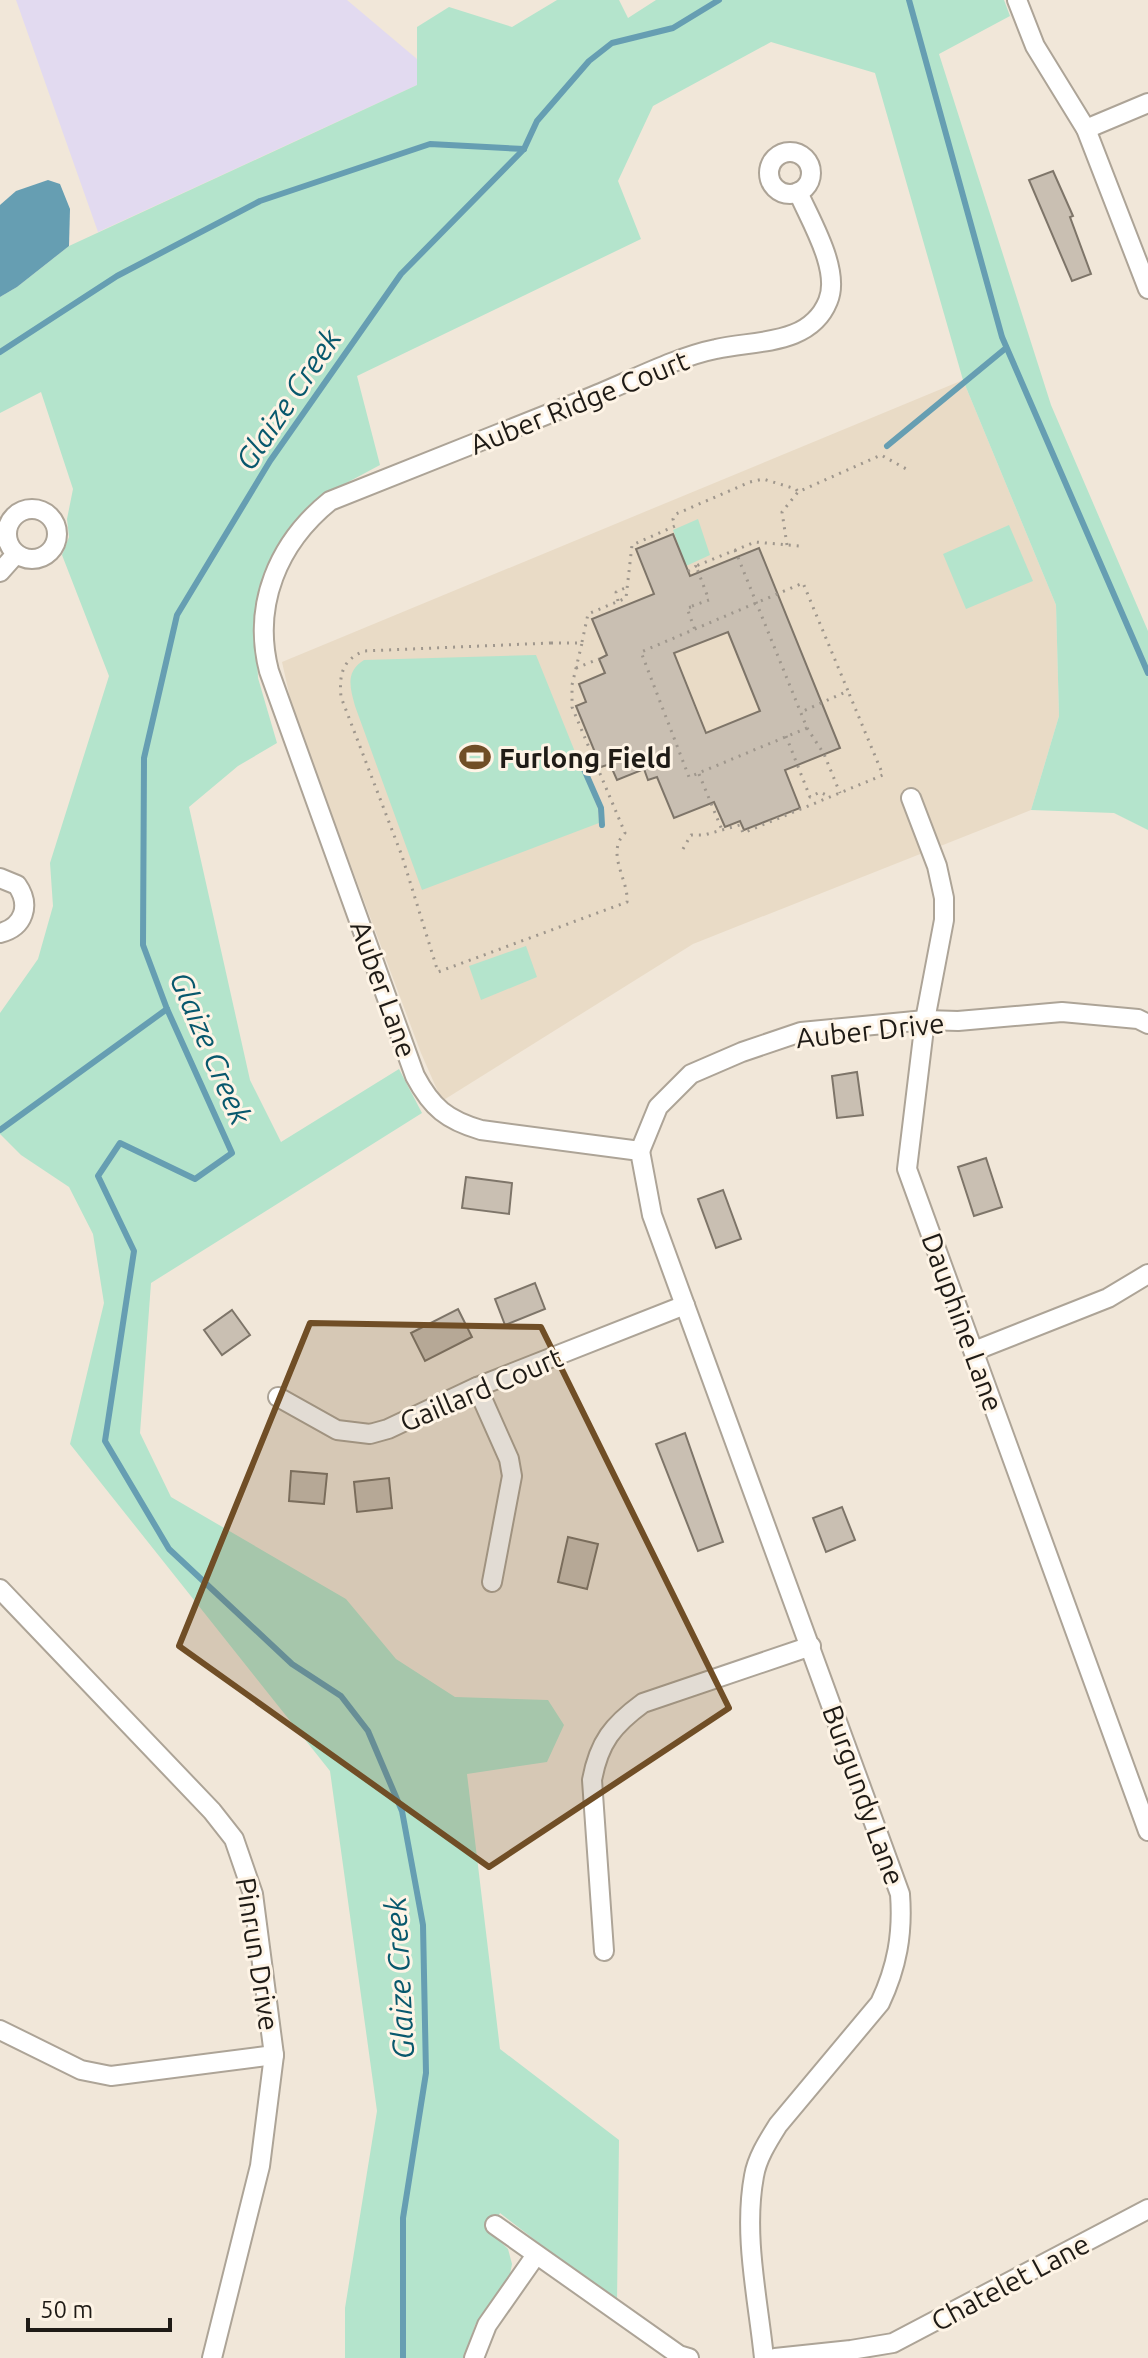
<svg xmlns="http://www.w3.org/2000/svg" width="1148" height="2358" font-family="Ubuntu,sans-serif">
  <rect width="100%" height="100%" fill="#f1e7d9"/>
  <polygon fill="#e2daf0" points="16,0 347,0 417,59 417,85 98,232"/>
  <polygon fill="#e9dbc6" points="963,380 1056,605 1059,716 1031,810 693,944 442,1101 421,1053 293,711 282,662"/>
  <g fill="#b4e4cc">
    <polygon points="557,0 619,0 628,18 656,0 1004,0 1010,16 939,54 1051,405 1148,631 1148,830 1114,813 1031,810 1059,716 1056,605 963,380 875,73 771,42 653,106 618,181 641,239 357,376 380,465 322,496 256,632 258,678 277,743 238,766 189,807 250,1080 281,1142 399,1069 422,1113 151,1283 140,1433 171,1497 346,1599 396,1659 455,1697 548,1700 564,1725 547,1762 467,1774 500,2049 619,2140 617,2303 500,2213 491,2232 508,2249 512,2264 509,2279 475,2325 464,2358 345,2358 345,2308 377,2111 330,1771 70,1444 104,1303 93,1234 69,1187 21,1155 0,1134 0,1013 38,959 53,906 50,863 109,676 62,555 69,537 67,519 73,489 41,392 0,413 0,297 17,287 69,246 417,85 417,27 449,7 512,27"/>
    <polygon points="698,519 710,555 686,566 673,530"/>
    <polygon points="1009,525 1033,581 966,609 943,554"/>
    <path d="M536,655L598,809L599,823L422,890L355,706C350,687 345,672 364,660Z"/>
    <polygon points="526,946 537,977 481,1000 469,966"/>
  </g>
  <polygon fill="#669eb2" points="48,180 60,184 70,209 69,246 17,287 0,297 0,205 16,191"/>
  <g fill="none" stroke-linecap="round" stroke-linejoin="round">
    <g stroke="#669eb2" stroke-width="6">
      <polyline points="909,0 1002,337 1148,673"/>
      <polyline points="0,352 117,276 260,201 430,144 524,149"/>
      <polyline points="887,446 1006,348"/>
      <polyline points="583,767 601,808 602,825"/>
      <polyline points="0,1130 167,1009"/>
      <polyline points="403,2358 403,2218 426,2073 423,1925 402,1811 368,1731 341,1696 292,1664 169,1549 105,1441 134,1251 98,1176 120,1143 195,1179 232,1153 167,1009 143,945 144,758 177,615 270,461 401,274 524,149 537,121 589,61 612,43 673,28 719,0"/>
    </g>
  </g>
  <g fill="#c9bfb2" stroke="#7e7569" stroke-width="2" fill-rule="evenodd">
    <polygon points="1053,171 1073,216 1070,217 1091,274 1072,281 1029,180"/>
    <path d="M673,534L690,576L759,548L840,748L785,770L800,808L744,830L740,821L725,827L714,802L674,818L657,777L648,780L644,769L617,780L610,764L601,767L576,706L586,702L579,684L605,673L599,659L607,655L592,619L654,594L636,549ZM728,632L760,711L706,733L674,653Z"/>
    <polygon points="857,1072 863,1115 837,1118 832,1076"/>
    <polygon points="986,1158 1002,1207 974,1216 958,1167"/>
    <polygon points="466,1177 512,1183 509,1214 462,1208"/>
    <polygon points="723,1190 741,1239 716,1248 698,1199"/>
    <polygon points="535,1283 545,1309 505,1325 495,1299"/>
    <polygon points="458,1309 472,1337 425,1361 411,1333"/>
    <polygon points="232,1310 250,1335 222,1355 204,1330"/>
    <polygon points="685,1433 723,1542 698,1551 656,1444"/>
    <polygon points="291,1471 327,1474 324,1504 289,1501"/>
    <polygon points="389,1478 392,1508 357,1512 354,1482"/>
    <polygon points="842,1507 855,1540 826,1552 813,1518"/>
    <polygon points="568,1537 598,1544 587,1589 558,1582"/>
  </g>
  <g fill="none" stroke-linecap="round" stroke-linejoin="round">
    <defs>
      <g id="minor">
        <polyline points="1017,0 1035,46 1086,129 1148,289"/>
        <polyline points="1086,129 1148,103"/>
        <circle cx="790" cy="173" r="21"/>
        <circle cx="32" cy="534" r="25"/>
        <polyline points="0,572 16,554"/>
        <polyline points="911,798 937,866 944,898 944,920 925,1020 907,1169 1148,1831"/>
        <path d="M0,878L17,885C31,905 24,927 0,933"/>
        <polyline points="640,1151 658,1107 691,1074 742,1052 801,1032 925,1020 958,1021 1062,1012 1138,1019 1148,1024"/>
        <polyline points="974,1351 1108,1298 1148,1274"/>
        <polyline points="477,1387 509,1459 512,1476 492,1582"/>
        <polyline points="278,1397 337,1430 370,1434 388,1429 477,1387 685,1305"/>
        <polyline points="0,1589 212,1811 234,1839 253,1894 274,2055 260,2166 212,2358"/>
        <path d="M604,1951L592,1780C599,1742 613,1725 643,1703L811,1646"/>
        <polyline points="0,2030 81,2070 111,2076 274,2055"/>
        <polyline points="495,2225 679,2355 689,2358"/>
        <polyline points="474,2358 487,2325 536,2255"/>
        <path d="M764,2358C758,2299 743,2235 754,2176C757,2158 768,2141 778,2125L880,2003C897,1967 903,1934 900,1894L652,1215L640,1151L481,1130C447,1120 432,1108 415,1076L269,671C252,605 278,543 330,501C417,467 504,432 591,397C629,382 676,357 716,349C755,340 810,346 828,301C841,270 810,220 798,192"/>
        <polyline points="775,2358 851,2350 893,2343 1148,2209"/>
      </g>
    </defs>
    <use href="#minor" stroke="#ada497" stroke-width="22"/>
    <g stroke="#9f978d" stroke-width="3" stroke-dasharray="2 6" stroke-linecap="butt">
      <polyline points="787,545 782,512 798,492 881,455 910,471"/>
      <polyline points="735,550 807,728 689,777 641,652 803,583 848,691 801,712"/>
      <polyline points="688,571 696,566 694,562"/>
      <polyline points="618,601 616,592 625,588"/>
      <polyline points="692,606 709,600 696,566 755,542 799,546"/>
      <polyline points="691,607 687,608 695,630"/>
      <polyline points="582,642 588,614 626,598 632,545 675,526 673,519 676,514 750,482 763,479 796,489 798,492"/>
      <path d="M551,643H582L572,685V707L625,833C605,853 629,880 627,902L438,972L402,856L341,697C339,675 342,660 364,651Z"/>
      <polyline points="576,668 599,659"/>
      <polyline points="807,728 824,754 840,793"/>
      <polyline points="786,736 810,797 820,792 830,797"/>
      <polyline points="699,774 722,830"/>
      <polyline points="683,849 691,835 704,835 740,825 743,833 883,775 848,691"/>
    </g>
    <use href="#minor" stroke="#fff" stroke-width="18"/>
  </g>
  <path fill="#704e26" fill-opacity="0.2" stroke="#704e26" stroke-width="6" stroke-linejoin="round" d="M310,1323L541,1327L729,1708L489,1867L179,1646Z"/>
  <defs>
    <symbol id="stadium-bare" viewBox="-9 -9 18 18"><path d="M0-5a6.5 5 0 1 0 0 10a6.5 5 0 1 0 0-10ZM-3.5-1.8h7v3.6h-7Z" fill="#704e26" stroke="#fef4e6" stroke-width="2.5" paint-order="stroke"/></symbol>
  </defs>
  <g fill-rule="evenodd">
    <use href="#stadium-bare" x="453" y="735" width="44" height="44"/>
  </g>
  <g text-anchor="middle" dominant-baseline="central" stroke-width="6" stroke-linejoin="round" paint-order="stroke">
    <g font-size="28" fill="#1f1b16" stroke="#fef4e6">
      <text transform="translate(579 402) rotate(-22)">Auber Ridge Court</text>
      <text transform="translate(384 989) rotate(70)">Auber Lane</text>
      <text transform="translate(870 1030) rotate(-6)">Auber Drive</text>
      <text transform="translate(963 1322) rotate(70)">Dauphine Lane</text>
      <text transform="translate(481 1389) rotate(-23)">Gaillard Court</text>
      <text transform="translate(864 1795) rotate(70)">Burgundy Lane</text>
      <text transform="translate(258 1954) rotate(81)">Pinrun Drive</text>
      <text transform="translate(1010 2282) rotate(-28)">Chatelet Lane</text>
    </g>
    <g font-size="28" font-weight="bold" fill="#1f1b16" stroke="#fef4e6" text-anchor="start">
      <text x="499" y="757">Furlong Field</text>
    </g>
    <g font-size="30" font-style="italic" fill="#08586d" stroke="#fef4e6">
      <text transform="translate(288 399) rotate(-56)">Glaize Creek</text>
      <text transform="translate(211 1048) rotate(67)">Glaize Creek</text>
      <text transform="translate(399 1978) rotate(-93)">Glaize Creek</text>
    </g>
  </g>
  <path d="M28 2318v12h142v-12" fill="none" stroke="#1f1b16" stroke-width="4"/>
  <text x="40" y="2318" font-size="24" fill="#1f1b16" stroke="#fef4e6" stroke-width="6" paint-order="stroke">50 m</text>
</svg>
